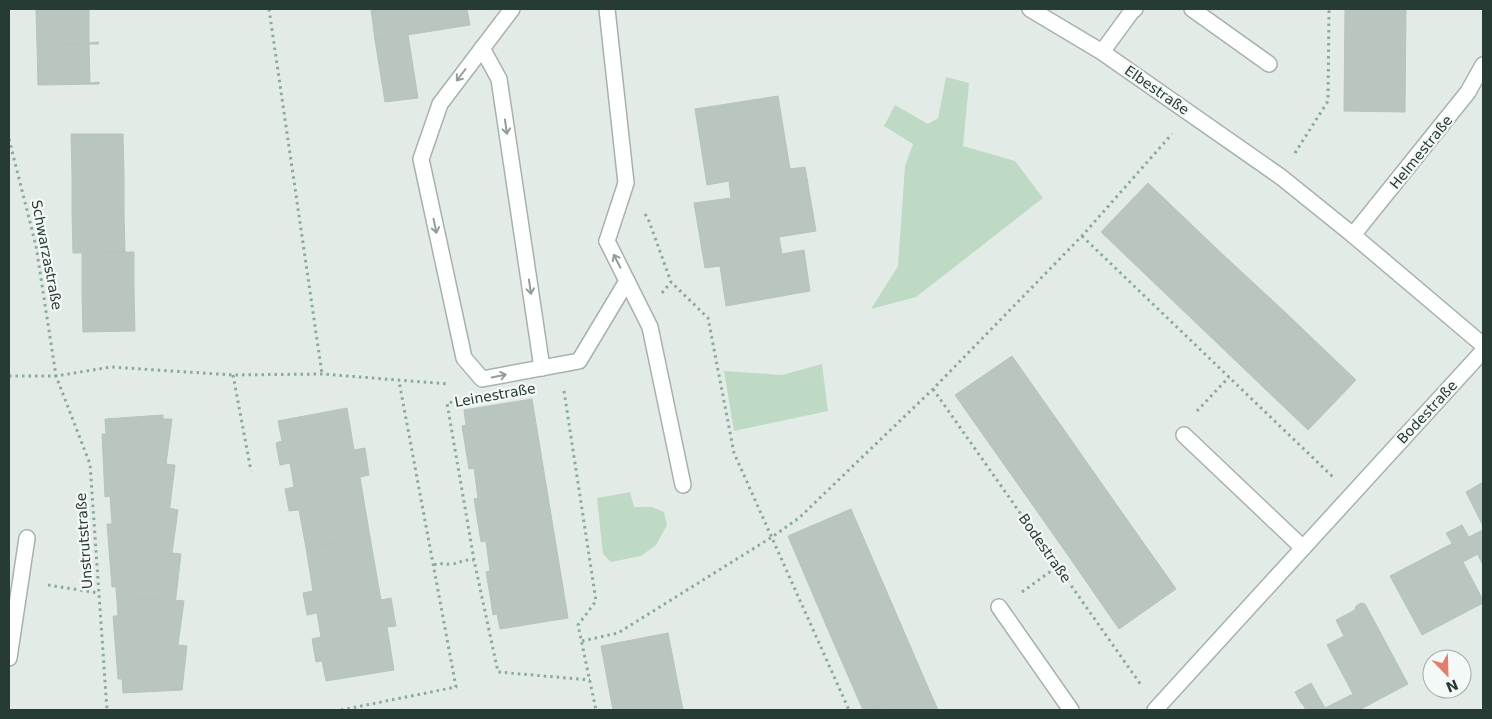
<svg xmlns="http://www.w3.org/2000/svg" width="1492" height="719" font-family="'DejaVu Sans',sans-serif">
  <rect width="100%" height="100%" fill="#e3ebe7"/>
  <g fill="#bfdac4">
    <polygon points="946,77 969,83 963,146 1015,161 1043,198 916,297 871,309 898,266 905,166 913,144 884,126 895,105 928,124 938,118"/>
    <polygon points="822,364 828,411 734,431 724,371 782,375"/>
    <polygon points="630,492 634,507 652,507 664,512 667,525 656,545 641,556 611,562 603,554 597,498"/>
  </g>
  <g fill="#b9c6c0" stroke="#b7c4be">
    <polygon points="36,9 89,9 89,43 99,42 98,44 37,45"/>
    <polygon points="371,9 467,9 470,25 375,40"/>
    <polygon points="1345,9 1406,9 1405,112 1344,111"/>
    <polygon points="408,35 418,98 385,102 375,40"/>
    <polygon points="89,44 90,83 99,82 99,84 38,85 37,45"/>
    <polygon points="778,96 790,169 805,167 816,231 779,237 782,254 804,250 810,291 726,306 720,266 705,268 694,203 731,198 729,181 707,185 695,109"/>
    <polygon points="71,134 123,134 124,173 72,174"/>
    <polygon points="124,173 124,213 72,214 72,174"/>
    <polygon points="1148,183 1217,249 1170,298 1101,232"/>
    <polygon points="124,213 125,252 73,253 72,214"/>
    <polygon points="1217,249 1287,314 1239,364 1170,298"/>
    <polygon points="134,252 134,291 82,292 82,253"/>
    <polygon points="134,291 135,331 83,332 82,292"/>
    <polygon points="1287,314 1356,380 1308,430 1239,364"/>
    <polygon points="1012,356 1067,434 1010,473 955,395"/>
    <polygon points="532,399 544,472 476,483 474,468 469,469 462,426 466,425 464,410"/>
    <polygon points="347,408 354,450 365,448 369,475 360,477 370,537 306,548 299,510 289,511 285,489 294,487 290,463 280,465 276,443 282,441 278,421"/>
    <polygon points="163,415 163,419 172,419 166,464 175,465 170,506 111,510 110,496 105,497 102,434 106,434 105,419"/>
    <polygon points="1067,434 1121,511 1065,551 1010,473"/>
    <polygon points="544,472 556,545 488,556 486,541 481,542 474,499 478,498 476,483"/>
    <polygon points="1483,482 1483,526 1466,492"/>
    <polygon points="170,506 169,508 178,510 172,553 181,554 176,597 117,601 116,587 112,587 107,524 112,524 111,510"/>
    <polygon points="851,509 889,597 826,625 788,536"/>
    <polygon points="1121,511 1176,589 1119,629 1065,551"/>
    <polygon points="1462,525 1478,554 1463,562 1446,533"/>
    <polygon points="1483,530 1483,565 1469,537"/>
    <polygon points="370,537 381,600 391,598 396,626 387,627 394,670 326,681 322,661 316,662 312,639 321,637 317,613 307,615 303,593 313,591 306,548"/>
    <polygon points="1453,543 1483,600 1483,603 1422,635 1390,576"/>
    <polygon points="556,545 568,618 500,629 497,614 493,615 490,595 486,572 490,571 488,556"/>
    <polygon points="176,597 175,600 184,601 178,645 187,646 182,690 123,693 122,679 118,679 113,616 118,616 117,601"/>
    <polygon points="889,597 927,685 869,710 863,710 826,625"/>
    <polygon points="1361,603 1365,604 1408,684 1361,709 1327,645 1344,636 1336,620 1355,610 1356,606"/>
    <polygon points="668,633 683,710 613,710 601,646"/>
    <polygon points="1311,683 1325,708 1326,710 1306,710 1302,703 1301,703 1295,692"/>
    <polygon points="927,685 938,710 869,710"/>
    <polygon points="1353,694 1361,709 1362,708 1364,710 1326,710 1325,708"/>
  </g>
  <g fill="none" stroke-linecap="round" stroke-linejoin="round">
    <defs>
      <g id="lane">
        <polyline points="512,9 440,104 421,159 464,358 482,379 579,361 627,281 607,241"/>
        <polyline points="1192,9 1269,64"/>
        <polyline points="482,48 499,79 542,368"/>
        <polyline points="1102,52 1132,11 1135,9"/>
        <polyline points="1353,235 1468,92 1483,65"/>
        <polyline points="627,281 650,327 683,485"/>
        <polyline points="1184,435 1303,548"/>
        <polyline points="999,607 1071,710"/>
        <polyline points="9,658 27,538"/>
      </g>
      <g id="street">
        <polyline points="1030,9 1102,52 1281,177 1353,235 1483,345"/>
        <polyline points="607,241 626,183 607,9"/>
        <polyline points="1155,710 1483,351"/>
      </g>
    </defs>
    <use href="#lane" stroke="#a6b3ad" stroke-width="18"/>
    <use href="#street" stroke="#a6b3ad" stroke-width="18"/>
    <g stroke="#88ab9d" stroke-width="3" stroke-dasharray="2.5 4" stroke-linecap="butt">
      <polyline points="269,9 322,374"/>
      <polyline points="9,139 36,246 56,376 90,464 107,710"/>
      <polyline points="1295,153 1328,101 1329,9"/>
      <polyline points="645,214 649,221 671,282 708,318 734,453 849,710"/>
      <polyline points="1082,236 1333,477"/>
      <polyline points="662,293 671,282"/>
      <polyline points="233,375 251,471"/>
      <polyline points="9,376 56,376 111,367 233,375 322,374 449,384"/>
      <polyline points="933,389 1141,685"/>
      <polyline points="564,391 596,601 578,625 596,710"/>
      <polyline points="465,400 447,403 474,560 498,672 590,680"/>
      <polyline points="1197,411 1229,377"/>
      <path d="M434,565C441,562 444,565 450,564C460,564 461,559 474,560"/>
      <polyline points="48,585 99,593"/>
      <polyline points="1022,592 1058,566"/>
      <polyline points="582,641 618,633 772,537 799,518 933,389 1082,236 1172,134"/>
      <polyline points="341,710 456,687 399,381"/>
    </g>
    <use href="#lane" stroke="#fff" stroke-width="15"/>
    <use href="#street" stroke="#fff" stroke-width="15"/>
  </g>
  <defs><path id="oneway-shaft" d="M-6 0H5M1.5-3L5.5 0L1.5 3" fill="none" stroke-width="1.6" stroke-linecap="round" stroke-linejoin="round" transform="scale(1.25)"/></defs>
  <g stroke="#929d99">
    <use href="#oneway-shaft" transform="translate(461 75) rotate(127)"/>
    <use href="#oneway-shaft" transform="translate(506 127) rotate(82)"/>
    <use href="#oneway-shaft" transform="translate(435 226) rotate(78)"/>
    <use href="#oneway-shaft" transform="translate(617 261) rotate(-117)"/>
    <use href="#oneway-shaft" transform="translate(530 287) rotate(82)"/>
    <use href="#oneway-shaft" transform="translate(499 376) rotate(-11)"/>
  </g>
  <g text-anchor="middle" dominant-baseline="central" stroke-width="4.5" stroke-linejoin="round" paint-order="stroke">
    <g font-size="14" fill="#253b33" stroke="#f4f8f6">
      <text transform="translate(1157 90) rotate(35)">Elbestraße</text>
      <text transform="translate(1421 152) rotate(-51)">Helmestraße</text>
      <text transform="translate(47 255) rotate(79)">Schwarzastraße</text>
      <text transform="translate(495 395) rotate(-10)">Leinestraße</text>
      <text transform="translate(1427 412) rotate(-47)">Bodestraße</text>
      <text transform="translate(84 541) rotate(-94)">Unstrutstraße</text>
      <text transform="translate(1045 548) rotate(55)">Bodestraße</text>
    </g>
  </g>
  <rect width="1492" height="719" fill="none" stroke="#253b33" stroke-width="20"/>
  <g transform="translate(1447 674) rotate(157)"><circle r="24" fill="#f4f8f6" stroke="#a1aca8"/>
  <path d="M0-4L9 19L0 12L-9 19Z" fill="#e27f6b"/>
  <text y="-8" font-size="14" font-weight="bold" text-anchor="middle" fill="#253b33">N</text>
  </g>
</svg>
